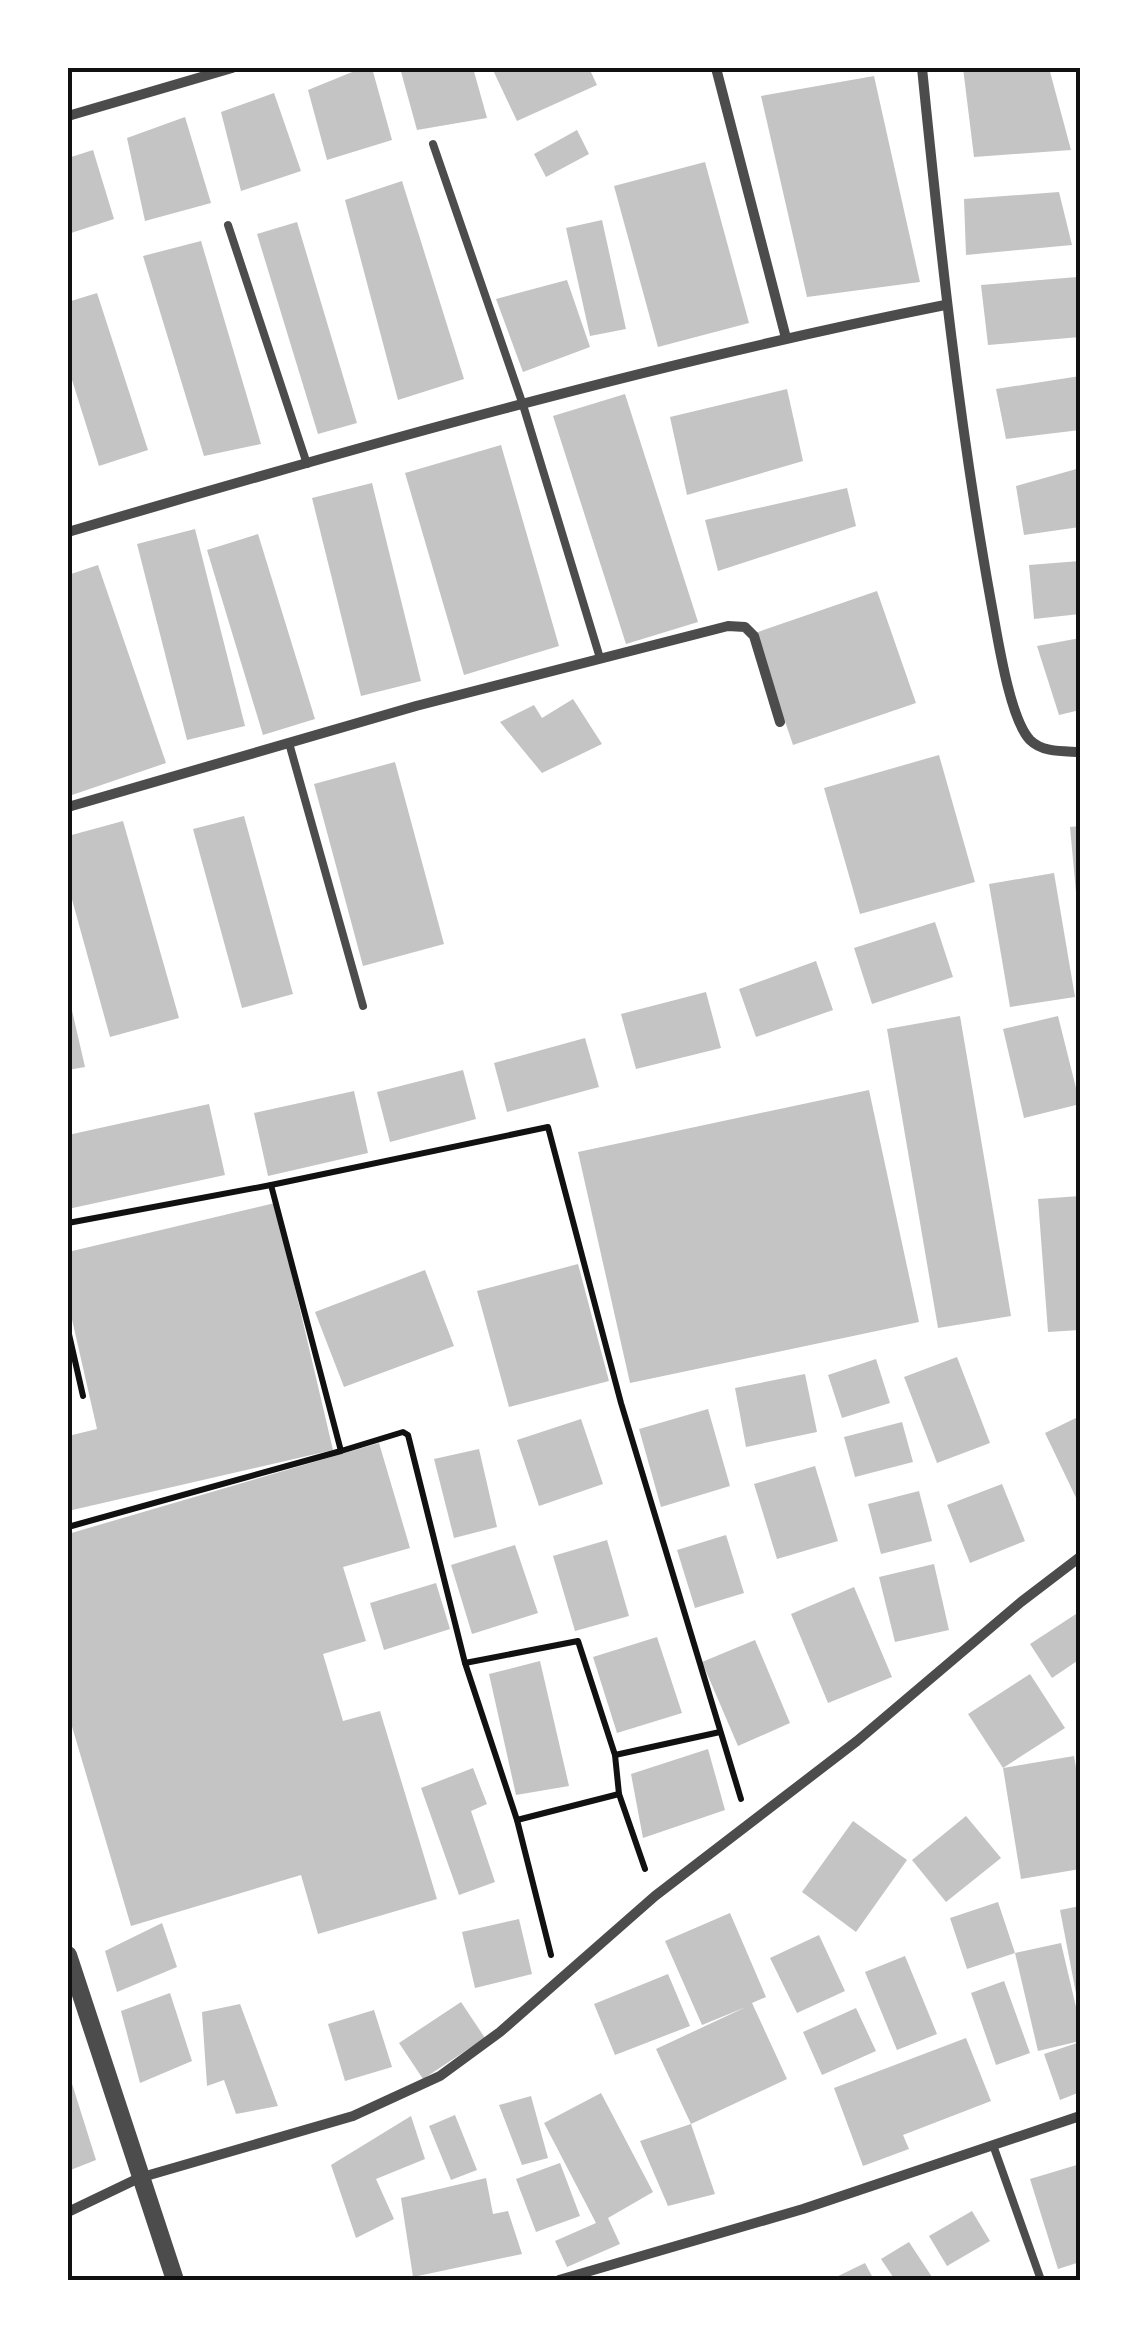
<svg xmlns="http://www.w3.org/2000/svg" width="1148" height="2348" font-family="Merriweather,serif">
  <rect width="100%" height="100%" fill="#fff"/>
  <g fill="#c4c4c4">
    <polygon points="362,68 372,68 392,140 327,160 308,90"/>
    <polygon points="400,68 473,68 487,118 417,130"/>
    <polygon points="492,68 589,68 597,85 517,121"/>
    <polygon points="963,68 1049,68 1071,150 974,157"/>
    <polygon points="874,76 920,282 807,297 761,96"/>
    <polygon points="274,93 301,171 241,191 221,112"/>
    <polygon points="185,117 211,203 145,221 127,138"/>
    <polygon points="577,130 589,154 546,177 534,154"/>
    <polygon points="93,150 114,219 68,234 68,158"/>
    <polygon points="705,162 749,323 658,347 614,186"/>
    <polygon points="402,181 464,379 398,400 345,200"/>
    <polygon points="1059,192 1072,245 966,255 964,199"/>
    <polygon points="602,220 626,329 590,336 566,228"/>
    <polygon points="297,222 357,423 318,434 257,234"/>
    <polygon points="201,241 261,444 204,456 143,256"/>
    <polygon points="1077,277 1080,337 988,345 981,285"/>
    <polygon points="567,280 590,347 523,372 496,299"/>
    <polygon points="97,293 148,450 99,466 68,367 68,302"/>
    <polygon points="1080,376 1080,430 1006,439 996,389"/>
    <polygon points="787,389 803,461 687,495 670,417"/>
    <polygon points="625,394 698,622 626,644 553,416"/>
    <polygon points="501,445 559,646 464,675 405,473"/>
    <polygon points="1080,468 1080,527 1024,535 1016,486"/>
    <polygon points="372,483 421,681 361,696 312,498"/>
    <polygon points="847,488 856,526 718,571 705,520"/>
    <polygon points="195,529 245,726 187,740 137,544"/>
    <polygon points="258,534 315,719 263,735 207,550"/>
    <polygon points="1080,561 1080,614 1034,619 1029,565"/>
    <polygon points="98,565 166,763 72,795 68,781 68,575"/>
    <polygon points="877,591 916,703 793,745 755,633"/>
    <polygon points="1080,638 1080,710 1059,715 1037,646"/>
    <polygon points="573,699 602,744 542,773 500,722 534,705 542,718"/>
    <polygon points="939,755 975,882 860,914 824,788"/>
    <polygon points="395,762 444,944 363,966 314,784"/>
    <polygon points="244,816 293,994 242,1008 193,829"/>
    <polygon points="123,821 179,1018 110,1037 68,885 68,836"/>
    <polygon points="1080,826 1080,903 1077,903 1070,827"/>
    <polygon points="1054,873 1075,997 1010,1007 989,884"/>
    <polygon points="935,922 953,977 872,1004 854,948"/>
    <polygon points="816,961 833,1010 756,1037 739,989"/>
    <polygon points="706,992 721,1048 636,1069 621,1014"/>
    <polygon points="68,993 85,1067 68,1070"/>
    <polygon points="960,1016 1011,1316 938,1328 887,1029"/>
    <polygon points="1058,1016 1080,1104 1024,1118 1003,1029"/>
    <polygon points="585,1038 599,1087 507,1112 494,1063"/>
    <polygon points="463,1070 476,1119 390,1142 377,1092"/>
    <polygon points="869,1090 919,1322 630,1383 578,1152"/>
    <polygon points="354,1091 368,1153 268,1176 254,1113"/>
    <polygon points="209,1104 225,1175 68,1209 68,1135"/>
    <polygon points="1080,1196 1080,1330 1048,1332 1038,1199"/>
    <polygon points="275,1203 333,1450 68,1511 68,1436 97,1429 68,1302 68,1252"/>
    <polygon points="578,1264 609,1381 509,1407 477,1291"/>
    <polygon points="425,1270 454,1346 344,1387 315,1312"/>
    <polygon points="957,1357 990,1443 937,1463 904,1377"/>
    <polygon points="876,1359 890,1403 842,1418 828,1375"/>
    <polygon points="805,1374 817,1432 746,1447 735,1388"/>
    <polygon points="708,1409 730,1486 661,1507 639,1429"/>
    <polygon points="1080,1416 1080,1506 1045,1433"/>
    <polygon points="581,1419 603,1484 539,1506 517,1440"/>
    <polygon points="902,1422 913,1462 855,1477 844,1437"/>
    <polygon points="379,1443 410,1548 343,1567 366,1641 323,1654 343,1721 380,1711 437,1899 318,1934 301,1875 131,1926 68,1713 68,1534"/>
    <polygon points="479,1449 497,1527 454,1538 434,1459"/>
    <polygon points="815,1466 838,1541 777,1559 754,1484"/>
    <polygon points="1002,1484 1025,1541 970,1563 947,1505"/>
    <polygon points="919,1491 932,1541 881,1554 868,1504"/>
    <polygon points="726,1535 744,1593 695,1608 677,1550"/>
    <polygon points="607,1540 629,1616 575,1631 553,1556"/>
    <polygon points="515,1545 538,1613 472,1634 451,1565"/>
    <polygon points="934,1564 949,1630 895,1642 879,1577"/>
    <polygon points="436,1583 450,1629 384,1650 370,1603"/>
    <polygon points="854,1587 892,1677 828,1703 791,1614"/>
    <polygon points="1079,1612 1080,1659 1052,1678 1030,1644"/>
    <polygon points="657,1637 682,1713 617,1733 593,1657"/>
    <polygon points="755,1640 790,1723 738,1746 702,1662"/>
    <polygon points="540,1661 569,1786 516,1795 489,1674"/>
    <polygon points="1030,1674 1065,1728 1003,1768 968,1714"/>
    <polygon points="708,1749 725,1810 643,1838 631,1774"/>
    <polygon points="1074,1756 1080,1791 1080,1869 1021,1879 1003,1768"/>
    <polygon points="473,1768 487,1804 471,1811 495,1882 459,1895 421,1788"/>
    <polygon points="966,1816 1001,1858 946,1902 912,1860"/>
    <polygon points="853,1821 907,1860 856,1932 802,1892"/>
    <polygon points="998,1902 1015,1953 967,1969 950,1918"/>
    <polygon points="1080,1906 1080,2009 1079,2009 1060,1910"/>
    <polygon points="730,1913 766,1997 752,2003 787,2079 691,2124 656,2049 746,2007 702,2025 665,1941"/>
    <polygon points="519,1919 532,1974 475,1988 462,1932"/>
    <polygon points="162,1923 177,1967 117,1992 105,1951"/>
    <polygon points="819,1935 845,1991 797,2013 770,1958"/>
    <polygon points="1061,1943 1080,2024 1080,2041 1038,2051 1015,1953"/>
    <polygon points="905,1956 937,2034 897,2050 865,1972"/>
    <polygon points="668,1974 690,2026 615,2055 594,2004"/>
    <polygon points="1004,1981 1030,2053 996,2065 971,1993"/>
    <polygon points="170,1993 192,2061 140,2083 121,2011"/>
    <polygon points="461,2002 485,2038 423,2079 399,2043"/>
    <polygon points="240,2004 278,2106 236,2114 224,2080 207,2086 202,2012"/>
    <polygon points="856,2008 876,2051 822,2075 803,2032"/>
    <polygon points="374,2010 392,2067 345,2081 328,2024"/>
    <polygon points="966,2038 991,2101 903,2135 909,2149 863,2166 834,2088"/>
    <polygon points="1080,2042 1080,2092 1060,2100 1044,2054"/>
    <polygon points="68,2071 96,2160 68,2171"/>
    <polygon points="601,2093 653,2192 608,2218 620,2244 567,2267 555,2241 596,2223 544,2123"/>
    <polygon points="531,2096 548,2158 522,2165 499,2105"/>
    <polygon points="455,2115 477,2170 451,2180 429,2126"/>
    <polygon points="411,2116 425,2159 376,2179 394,2219 356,2238 331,2165"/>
    <polygon points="691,2124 715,2194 668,2206 640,2141"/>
    <polygon points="560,2163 580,2216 536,2232 516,2179"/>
    <polygon points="1080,2164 1080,2262 1058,2269 1030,2179"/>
    <polygon points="486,2178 493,2214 508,2211 522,2254 413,2277 401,2198"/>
    <polygon points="972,2211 990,2241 947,2266 929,2236"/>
    <polygon points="909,2242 934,2280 895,2280 881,2259"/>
    <polygon points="865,2263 874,2280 830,2280"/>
  </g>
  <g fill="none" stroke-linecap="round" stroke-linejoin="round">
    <g stroke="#111" stroke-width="6">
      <polyline points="68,1223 271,1185"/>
      <polyline points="68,1330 83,1396"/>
      <polyline points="68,1527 341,1451"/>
      <polyline points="465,1663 578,1641 615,1755 720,1732"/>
      <polyline points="615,1755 619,1794 645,1869"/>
      <polyline points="517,1820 619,1794"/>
      <polyline points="551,1955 517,1820 465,1663 408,1435 403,1432 341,1451 271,1185 548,1127 621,1403 741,1799"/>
    </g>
    <g stroke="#4c4c4c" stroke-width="8">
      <polyline points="433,144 523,405 600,658"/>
      <polyline points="228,225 307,464"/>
      <polyline points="289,743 363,1006"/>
      <polyline points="993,2145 1041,2280"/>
    </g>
    <g stroke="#4c4c4c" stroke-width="10">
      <polyline points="716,68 786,338"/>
      <path d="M922,68C940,247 959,425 991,602C997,633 1009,718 1030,740C1043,753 1064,751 1080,752"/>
      <polyline points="68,116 232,68"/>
      <path d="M68,532C357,447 649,364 945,305"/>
      <polyline points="68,807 416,706 728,626 745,627 754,636 780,722"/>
      <polyline points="68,2212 139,2178 353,2116 440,2076 500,2032 655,1896 857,1741 1021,1602 1080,1557"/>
      <polyline points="559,2280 803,2209 1080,2116"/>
    </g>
    <polyline stroke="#4c4c4c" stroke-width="18" points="68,1955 175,2280"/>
  </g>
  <rect width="1148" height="2348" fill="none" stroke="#ffffff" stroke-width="140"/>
  <rect x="70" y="70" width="1008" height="2208" fill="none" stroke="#111" stroke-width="4"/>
</svg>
